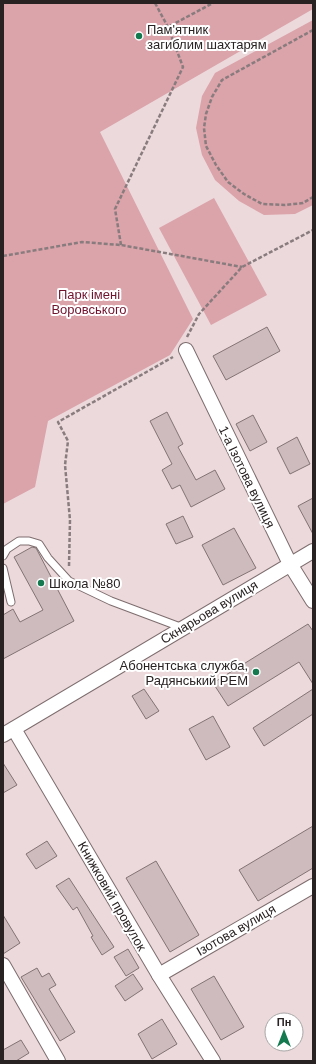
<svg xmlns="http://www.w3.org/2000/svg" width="316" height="1064" font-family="Helvetica,sans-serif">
  <rect width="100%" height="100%" fill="#ecd9db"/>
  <g fill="#dba3aa">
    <polygon points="3,3 313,3 313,9 100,132 193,319 170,355 48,421 35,487 3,504"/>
    <polygon points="313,20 313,205 295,214 264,215 239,201 215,180 202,155 196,128 202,96 215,73"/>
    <polygon points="214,198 267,295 211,325 159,228"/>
  </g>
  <g fill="#cdbbbd" stroke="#837374">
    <polygon points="267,327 280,351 226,380 213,356"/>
    <polygon points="167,412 183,444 178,447 196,480 215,470 225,489 191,507 180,485 172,489 162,470 172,464 150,421"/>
    <polygon points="253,415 267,442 250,451 236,424"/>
    <polygon points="297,437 310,464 290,474 277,448"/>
    <polygon points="313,498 313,534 298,506"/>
    <polygon points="183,516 193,537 176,544 166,524"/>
    <polygon points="234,528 256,568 223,585 202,545"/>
    <polygon points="32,547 36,548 74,621 3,659 3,615 13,609 20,622 43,610 14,557"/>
    <polygon points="308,624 313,631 313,684 299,662 228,706 213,683"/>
    <polygon points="144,689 159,711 146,719 132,696"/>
    <polygon points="313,689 313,714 264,746 253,728"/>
    <polygon points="213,716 230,747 206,760 189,729"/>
    <polygon points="3,763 17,785 3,793"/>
    <polygon points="313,826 313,868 258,901 239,870"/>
    <polygon points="47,841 57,856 36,869 26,854"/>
    <polygon points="156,861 199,935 170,952 126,878"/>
    <polygon points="69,878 114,947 102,955 91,937 93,936 77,907 73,910 56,886"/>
    <polygon points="3,915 20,943 3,954"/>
    <polygon points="128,949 139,968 126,976 114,957"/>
    <polygon points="37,968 42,977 49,973 56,985 49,989 75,1032 60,1041 21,977"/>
    <polygon points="133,974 143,989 125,1001 115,986"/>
    <polygon points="214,976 244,1027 221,1040 191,989"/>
    <polygon points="162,1019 177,1044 152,1059 138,1034"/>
    <polygon points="21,1040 29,1053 16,1061 3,1061 3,1050"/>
  </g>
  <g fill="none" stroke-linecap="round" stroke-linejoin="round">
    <defs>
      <g id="lane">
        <polyline points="3,556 7,549 19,541 29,541 39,544 48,558 69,581 111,601 183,628"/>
        <polyline points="3,568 11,602"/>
      </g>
      <g id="street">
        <polyline points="186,350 290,564 313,601"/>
        <polyline points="14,729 159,975 213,1061"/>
        <polyline points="3,735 313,551"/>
        <polyline points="3,965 58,1061"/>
        <polyline points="159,975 313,886"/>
      </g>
    </defs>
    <use href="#lane" stroke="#7e6d6f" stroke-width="9"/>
    <use href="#street" stroke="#7e6d6f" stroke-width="16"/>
    <g stroke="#897c7e" stroke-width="2.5" stroke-dasharray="4 2" stroke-linecap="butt">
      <polyline points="155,3 168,27 213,3"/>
      <polyline points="313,30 222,80 212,97 206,114 204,128 206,146 216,165 228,182 244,194 262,204 285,205 303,203 313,197"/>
      <polyline points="121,245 115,209 183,67 168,27"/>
      <polyline points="3,256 82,242 121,245 242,267"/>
      <polyline points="187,337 199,314 242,267 313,230"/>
      <polyline points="69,566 70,520 65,465 68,441 58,422 173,357"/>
    </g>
    <use href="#lane" stroke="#fff" stroke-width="7"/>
    <use href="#street" stroke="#fff" stroke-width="14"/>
  </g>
  <g fill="#157950" stroke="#fff" stroke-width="1.5">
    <circle cx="139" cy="36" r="4"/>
    <circle cx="41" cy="583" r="4"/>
    <circle cx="256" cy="672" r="4"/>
  </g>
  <g text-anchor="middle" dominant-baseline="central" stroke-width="4" stroke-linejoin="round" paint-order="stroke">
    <g font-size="13" fill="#292223" stroke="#fff" text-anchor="start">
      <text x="147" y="29">Пам'ятник<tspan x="147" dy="15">загиблим шахтарям</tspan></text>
      <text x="49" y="583">Школа №80</text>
      <text x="248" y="665" text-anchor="end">Абонентська служба,<tspan x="248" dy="15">Радянський РЕМ</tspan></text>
    </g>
    <g font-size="13" fill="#70132e" stroke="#fff">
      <text x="89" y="294">Парк імені<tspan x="89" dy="15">Воровського</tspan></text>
    </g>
    <g font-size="13" fill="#292223" stroke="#fff">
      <text transform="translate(247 477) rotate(64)">1-а Ізотова вулиця</text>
      <text transform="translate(209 612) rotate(-31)">Скнарьова вулиця</text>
      <text transform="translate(112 896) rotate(60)">Книжковий провулок</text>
      <text transform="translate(236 930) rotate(-30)">Ізотова вулиця</text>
    </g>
  </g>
  <rect width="316" height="1064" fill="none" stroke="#292223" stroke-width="8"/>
  <g transform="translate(284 1032)"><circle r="19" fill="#ffffff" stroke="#a9a7a7"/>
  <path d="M0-3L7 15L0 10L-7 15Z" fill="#157950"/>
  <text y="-6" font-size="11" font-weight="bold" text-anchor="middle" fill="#292223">Пн</text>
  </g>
</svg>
